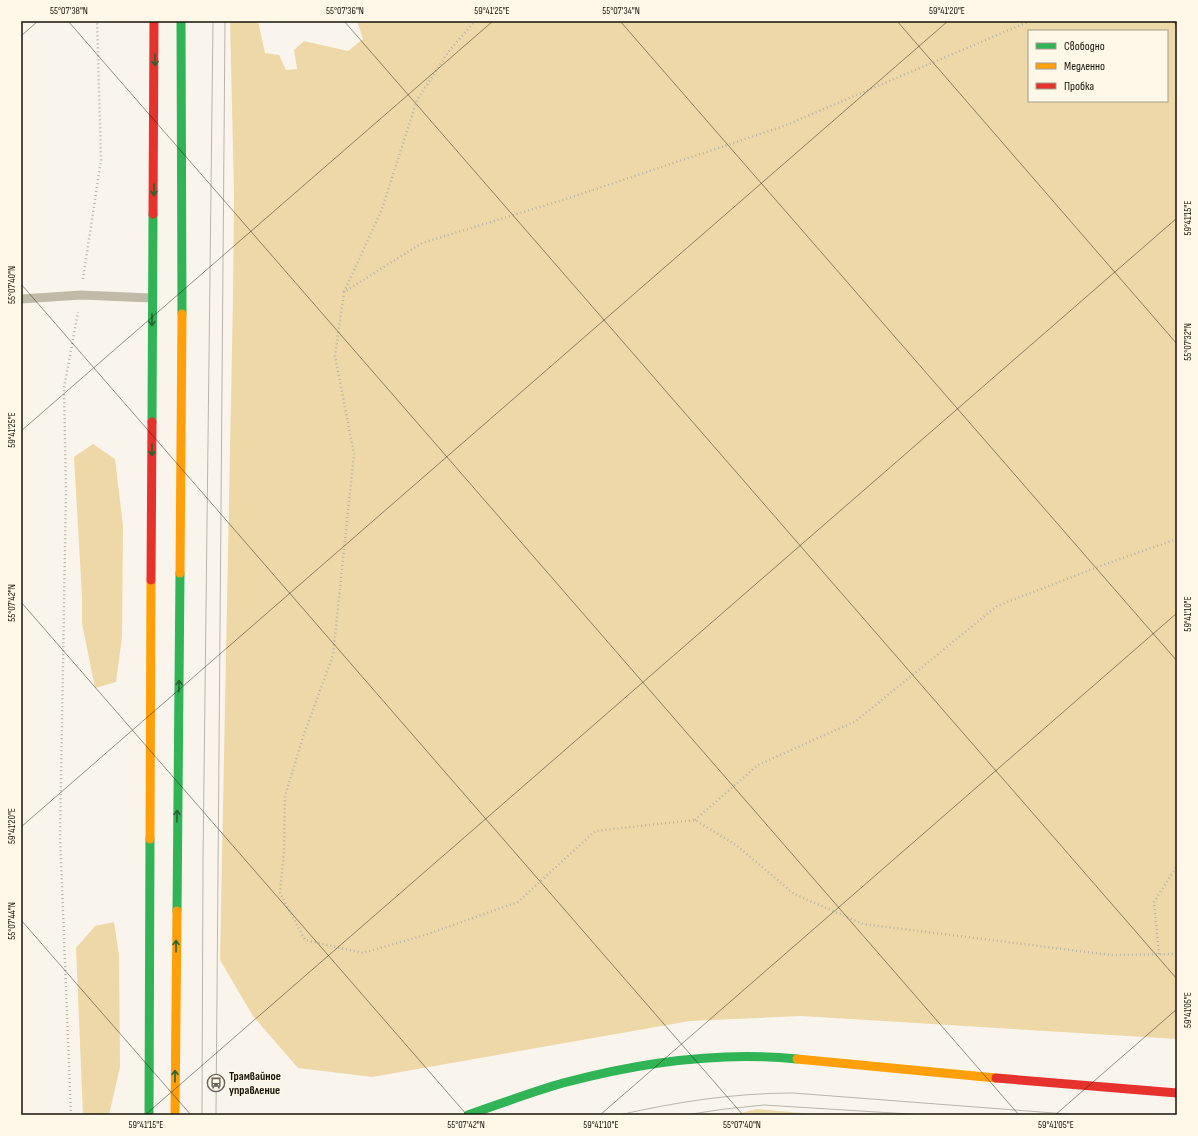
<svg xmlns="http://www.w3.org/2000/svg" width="1198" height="1136" font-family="'Sofia Sans Condensed',sans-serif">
  <rect width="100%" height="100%" fill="#f9f5ed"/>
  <g fill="#eed8a7" fill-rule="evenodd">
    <path d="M230,21H258L265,53L279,55L286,70L297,69L294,50L304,41L348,51L363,39L357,21H1177V1039L801,1016L690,1021L372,1077L298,1068L253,1016L220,960L233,298L234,193ZM1029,31H1167V101H1029Z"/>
    <polygon points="93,444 115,459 123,526 122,637 116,682 95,688 82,623 82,596 74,457"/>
    <polygon points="114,922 119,955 120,1067 109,1115 83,1115 76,948 95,926"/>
    <polygon points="757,1109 825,1115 733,1115"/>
  </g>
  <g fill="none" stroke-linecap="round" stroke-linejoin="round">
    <g stroke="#b8b2a5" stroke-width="2.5" stroke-dasharray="1 3" stroke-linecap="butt">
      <polyline points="1030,21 784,126 566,199 422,243 344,292 335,356 354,454 333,655 303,737 285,796 284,851 280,893 305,940 363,953 425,935 518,902 595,831 695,820 736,845 794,894 863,924 1111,955 1177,954"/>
      <polyline points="83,279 101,160 97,21"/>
      <polyline points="344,292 382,209 417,100 449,51 475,21"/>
      <polyline points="695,820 758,765 856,721 997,606 1103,565 1177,539"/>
      <polyline points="1159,954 1154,902 1177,866"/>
      <polyline points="71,1115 60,836 66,490 64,388 78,312"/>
    </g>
    <polyline stroke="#c1baa8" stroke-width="9" points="21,299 81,295 152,298"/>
    <g stroke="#30b455" stroke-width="9">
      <polyline points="181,21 182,314"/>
      <polyline points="152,422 153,214"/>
      <polyline points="177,911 180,573"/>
      <polyline points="149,1115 150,839"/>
      <path d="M468,1115C500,1104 531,1092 563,1083C638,1063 720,1051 797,1059"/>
    </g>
    <g stroke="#ff9f0a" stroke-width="9">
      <polyline points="180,573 182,314"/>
      <polyline points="150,839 151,580"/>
      <polyline points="797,1059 996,1078"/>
      <polyline points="175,1115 177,911"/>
    </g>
    <g stroke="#e5322d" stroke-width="9">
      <polyline points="153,214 154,21"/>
      <polyline points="151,580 152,422"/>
      <polyline points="996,1078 1177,1093"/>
    </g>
    <g stroke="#bab5ab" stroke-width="1">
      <polyline points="202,1115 203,861 213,21"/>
      <polyline points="216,1115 225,21"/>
      <path d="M619,1115C676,1102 734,1093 793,1093L1080,1115"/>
      <polyline points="685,1115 725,1109 764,1105 925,1115"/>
    </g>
  </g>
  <defs><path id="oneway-shaft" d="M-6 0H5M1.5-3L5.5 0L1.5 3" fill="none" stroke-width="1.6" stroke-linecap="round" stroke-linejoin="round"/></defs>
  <g stroke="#24642f">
    <use href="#oneway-shaft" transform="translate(155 60) rotate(89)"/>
    <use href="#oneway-shaft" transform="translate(154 190) rotate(91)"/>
    <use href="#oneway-shaft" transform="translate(152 320) rotate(90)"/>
    <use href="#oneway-shaft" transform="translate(152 450) rotate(90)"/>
    <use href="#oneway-shaft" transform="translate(179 686) rotate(-89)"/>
    <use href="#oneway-shaft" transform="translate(177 816) rotate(-89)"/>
    <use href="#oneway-shaft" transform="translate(176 946) rotate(-90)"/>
    <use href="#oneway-shaft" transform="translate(175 1076) rotate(-90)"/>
  </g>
  <path fill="none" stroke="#171309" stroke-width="1" stroke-opacity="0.45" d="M68,21L1019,1115M344,21L1177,979M620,21L1177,661M897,21L1177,344M1173,21L1177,26M21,36L38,21M21,284L743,1115M21,431L493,21M21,602L467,1115M21,827L948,21M21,920L191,1115M145,1115L1177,218M600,1115L1177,613M1055,1115L1177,1009"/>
  <defs>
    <symbol id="bus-ring" viewBox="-11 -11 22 22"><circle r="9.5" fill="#fff7e7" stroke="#666259" stroke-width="1.5"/><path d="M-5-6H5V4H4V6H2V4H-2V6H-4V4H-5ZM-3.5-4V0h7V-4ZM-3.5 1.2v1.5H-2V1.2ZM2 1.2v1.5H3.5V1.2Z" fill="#666259"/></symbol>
  </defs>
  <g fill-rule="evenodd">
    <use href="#bus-ring" x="206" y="1073" width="20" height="20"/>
  </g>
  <g text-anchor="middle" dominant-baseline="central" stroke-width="3" stroke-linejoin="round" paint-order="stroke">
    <g font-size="12" font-weight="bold" fill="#171309" stroke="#fff7e7" text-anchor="start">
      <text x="229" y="1076">Трамвайное<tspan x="229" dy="14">управление</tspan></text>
    </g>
  </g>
  <rect width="1198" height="1136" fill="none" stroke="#fff7e7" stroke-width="44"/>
  <rect x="1028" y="30" width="140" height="72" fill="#fff7e7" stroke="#a29c8e"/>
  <rect x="1036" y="43" width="20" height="6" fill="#30b455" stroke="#a29c8e"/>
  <text x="1064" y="50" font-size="12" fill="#171309">Свободно</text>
  <rect x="1036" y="63" width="20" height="6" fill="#ff9f0a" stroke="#a29c8e"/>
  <text x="1064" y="70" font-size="12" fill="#171309">Медленно</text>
  <rect x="1036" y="83" width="20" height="6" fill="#e5322d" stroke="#a29c8e"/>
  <text x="1064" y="90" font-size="12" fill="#171309">Пробка</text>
  <rect x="22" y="22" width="1154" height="1092" fill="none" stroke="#171309" stroke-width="1.5"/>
  <g font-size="10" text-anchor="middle" fill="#171309">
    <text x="69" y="14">55°07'38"N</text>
    <text x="345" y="14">55°07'36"N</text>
    <text x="492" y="14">59°41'25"E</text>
    <text x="621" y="14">55°07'34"N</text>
    <text x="947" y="14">59°41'20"E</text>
    <text transform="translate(1187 218) rotate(-90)" y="4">59°41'15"E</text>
    <text transform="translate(11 285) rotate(-90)" y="4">55°07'40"N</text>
    <text transform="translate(1187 342) rotate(-90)" y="4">55°07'32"N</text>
    <text transform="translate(11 430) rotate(-90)" y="4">59°41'25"E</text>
    <text transform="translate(11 603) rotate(-90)" y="4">55°07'42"N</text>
    <text transform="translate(1187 614) rotate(-90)" y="4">59°41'10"E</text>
    <text transform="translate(11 826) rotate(-90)" y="4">59°41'20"E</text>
    <text transform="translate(11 921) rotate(-90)" y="4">55°07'44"N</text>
    <text transform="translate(1187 1010) rotate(-90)" y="4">59°41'05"E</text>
    <text x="146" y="1128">59°41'15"E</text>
    <text x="466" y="1128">55°07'42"N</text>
    <text x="601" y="1128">59°41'10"E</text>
    <text x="742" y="1128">55°07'40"N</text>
    <text x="1056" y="1128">59°41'05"E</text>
  </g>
</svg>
